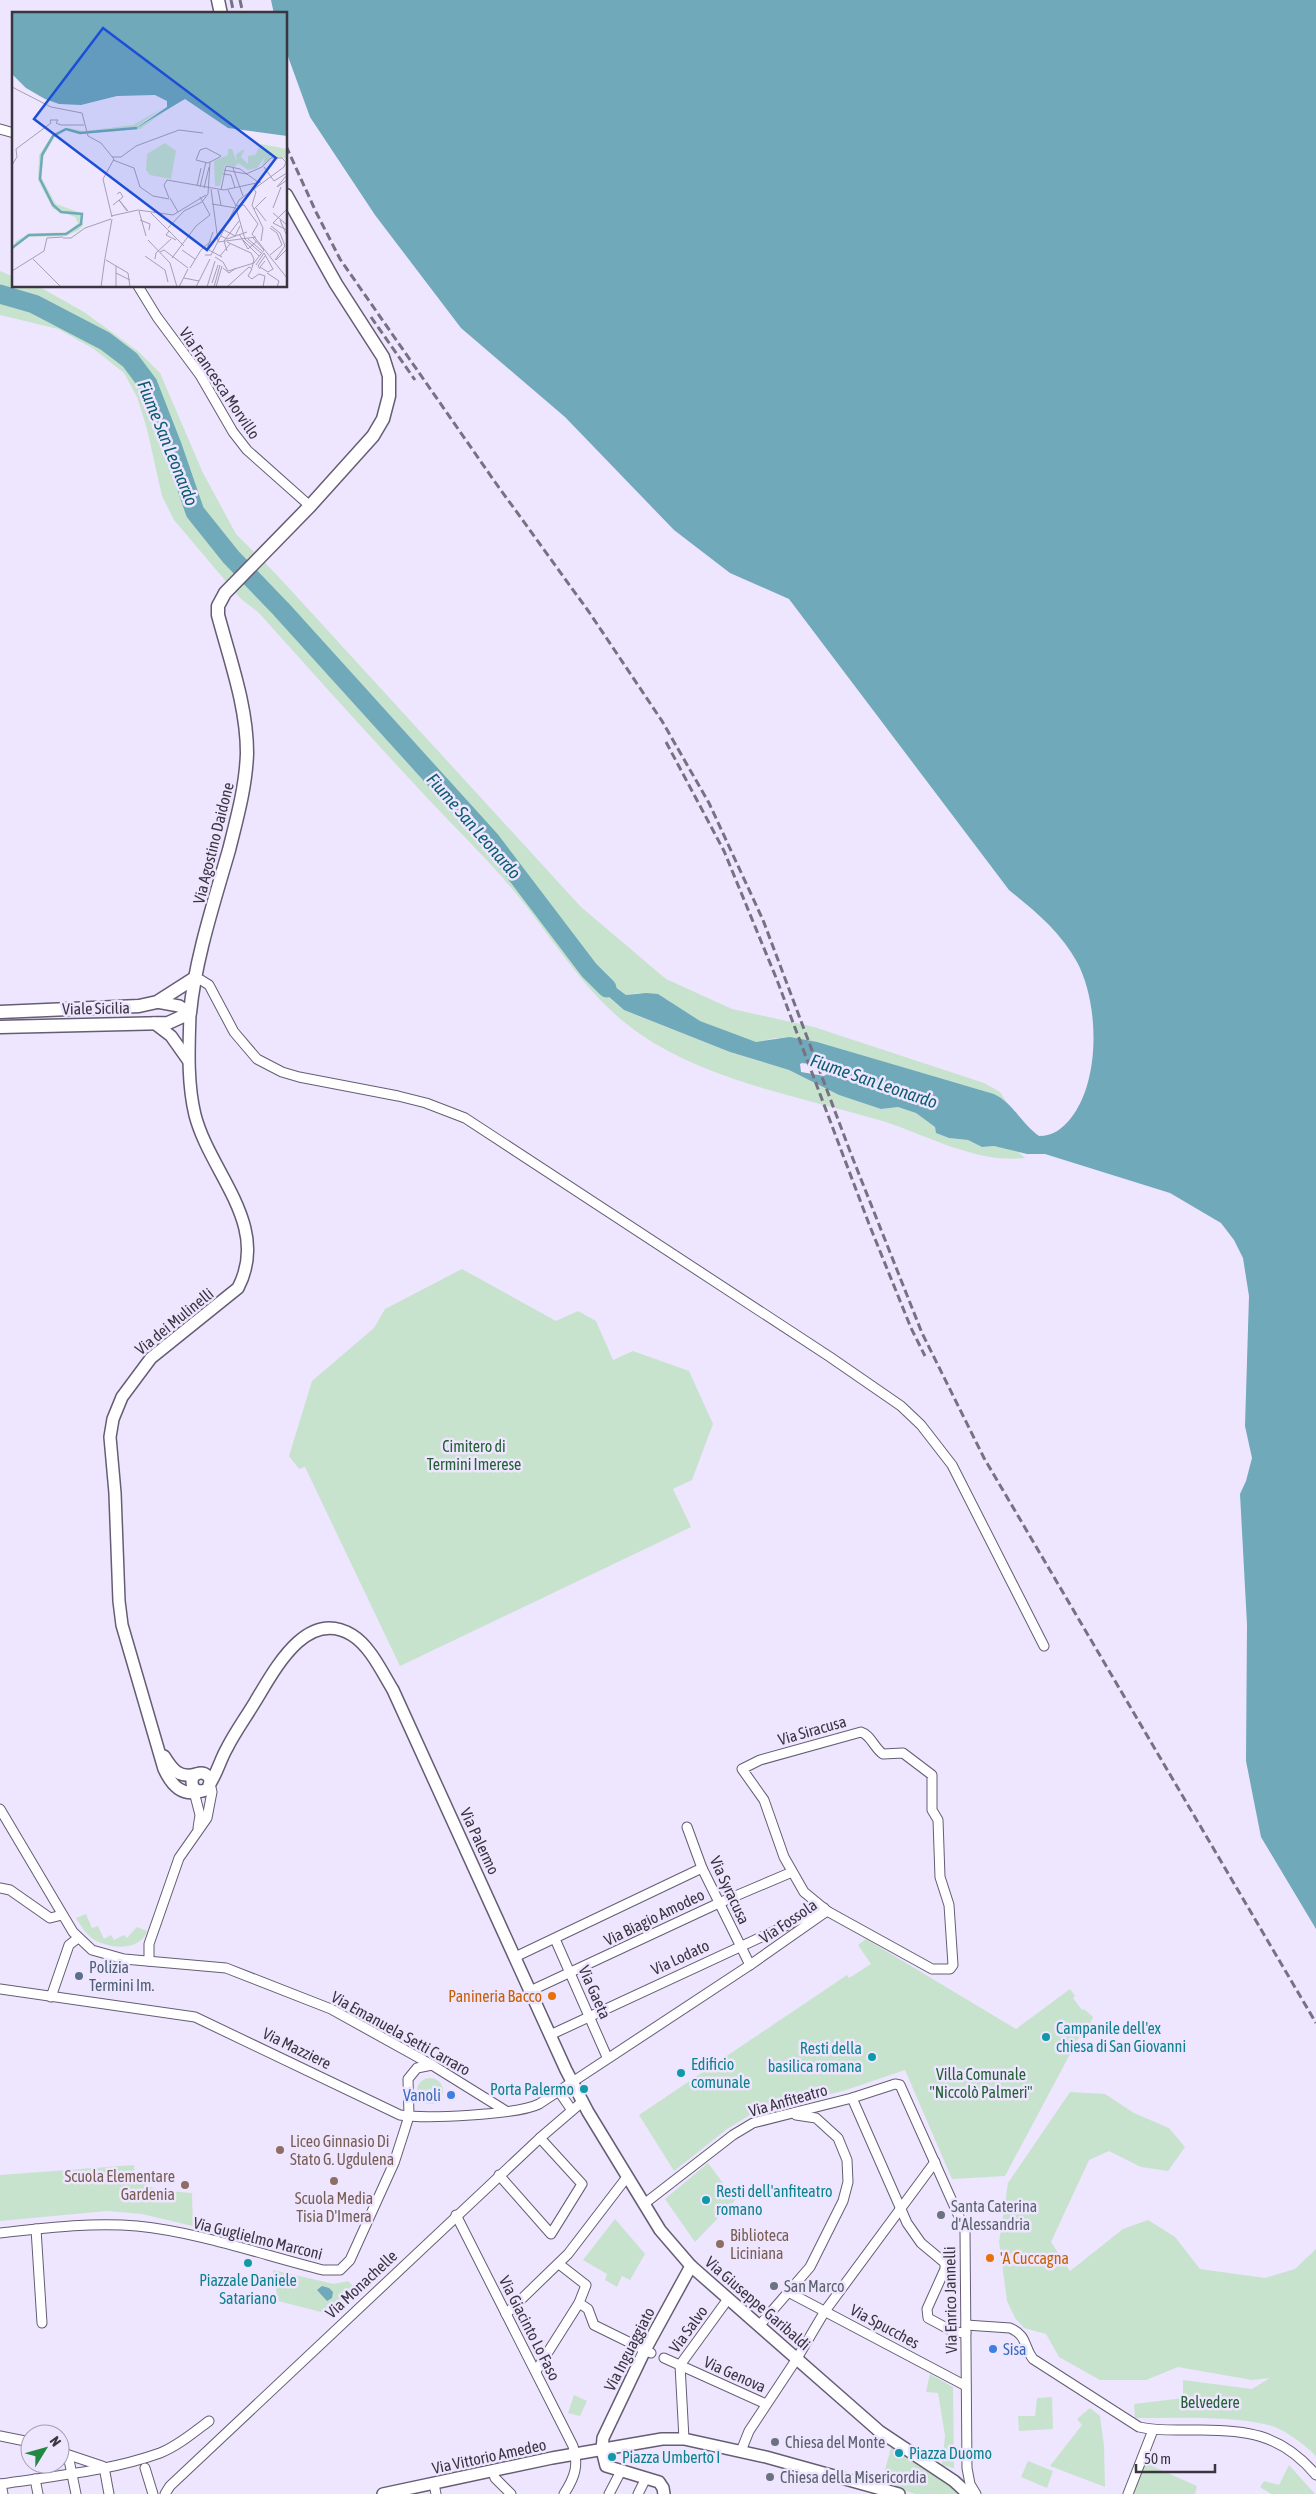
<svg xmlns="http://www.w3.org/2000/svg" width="1316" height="2494" font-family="'Asap Condensed',sans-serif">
  <rect width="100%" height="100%" fill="#eee5ff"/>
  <g fill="#c8e3cd">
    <path d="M0,271L14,277V286H38L84,312L139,352L160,373L203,473L236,534L276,574L581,907L666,979L732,1009L814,1027L984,1083L1000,1092L1007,1103L994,1094L914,1071L776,1038L756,1042L743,1038L700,1021L684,1013L668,1000L639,993L626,995L599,975L589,971L592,983L624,1010L730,1052L789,1070L839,1095L881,1109L898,1107L916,1113L935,1127L936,1133L949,1138L968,1140L982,1147L994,1146L1016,1150L1025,1158C975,1164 926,1134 879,1120C799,1096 710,1082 640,1034C587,998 554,939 514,891C484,855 449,822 417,787C364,730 311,671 259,613L240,598L174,520L162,496L147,429L137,397L124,373L94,349L58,329L0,315Z"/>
    <polygon points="462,1269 556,1321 578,1311 596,1321 613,1360 633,1351 689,1371 713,1424 692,1480 673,1489 691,1527 400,1666 305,1467 299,1469 289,1456 312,1381 374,1328 385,1309"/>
    <path d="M86,1914L92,1928L98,1926L104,1939L111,1935L114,1940L124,1935L127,1938L137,1927L147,1931C140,1952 109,1949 93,1939C86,1934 81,1926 76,1918Z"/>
    <polygon points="866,1939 1016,2029 1070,1989 1075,1996 1073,1998 1082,2010 1084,2009 1093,2017 1089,2026 1085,2026 1005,2176 952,2179 905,2070 846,2090 750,2115 727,2129 674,2171 639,2115 847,1975 849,1978 871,1964 858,1945"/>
    <circle cx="430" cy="2091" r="13"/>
    <path d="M1070,2092L1105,2094L1134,2113L1169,2128L1185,2147L1168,2171L1141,2167L1109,2151L1089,2160L1051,2242L1070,2271L1123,2229L1148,2220L1175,2237L1200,2269L1265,2278L1295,2269L1316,2249V2456C1305,2445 1289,2433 1275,2427C1239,2415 1174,2418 1135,2418L1134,2404L1183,2398V2380L1252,2389L1270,2378L1252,2380L1178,2367L1146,2380H1100L1059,2357L1046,2334L1024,2328L1015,2318L1007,2301L999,2242L1008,2183Z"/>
    <polygon points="708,2163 726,2187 740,2195 695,2242 665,2199"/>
    <path d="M134,2165L135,2183H144C157,2193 176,2191 192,2193L193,2226L142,2214L107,2211L0,2221V2175Z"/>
    <polygon points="615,2219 645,2254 630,2280 622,2276 617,2287 605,2280 607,2274 583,2260"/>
    <polygon points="273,2270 334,2284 348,2281 354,2287 325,2313 278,2301"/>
    <polygon points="930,2374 953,2387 954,2468 942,2465 945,2436 938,2393 926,2392"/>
    <polygon points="574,2395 587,2401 580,2416 568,2413"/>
    <polygon points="1052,2397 1053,2429 1019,2431 1018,2416 1035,2416 1037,2398"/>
    <polygon points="1090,2408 1100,2416 1104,2446 1105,2487 1050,2466 1082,2425 1077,2419"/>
    <polygon points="891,2448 895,2448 963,2494 915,2494 884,2483 882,2480"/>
    <polygon points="1028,2461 1053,2471 1047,2488 1021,2477"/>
    <polygon points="1145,2463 1197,2486 1195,2494 1134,2494"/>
    <polygon points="1289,2465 1315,2494 1271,2494 1260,2487 1264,2481 1279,2485"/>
  </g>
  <g fill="#6fa9ba" fill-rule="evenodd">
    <path d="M271,0H1316V1929L1261,1837L1246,1761L1247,1624L1240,1494L1246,1481L1252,1458L1245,1426L1249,1296L1243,1258L1234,1240L1221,1223L1170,1193L1045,1154H1027L994,1146L982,1147L968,1140L949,1138L936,1133L935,1127L916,1113L898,1107L881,1109L839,1095L789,1070L730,1052L624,1010L592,982L589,970L599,975L626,995L646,993L658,994L700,1021L756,1042L790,1037L817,1042L994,1094C1013,1103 1022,1124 1039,1136C1053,1136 1062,1129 1071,1118C1101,1080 1099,1003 1077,962C1061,932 1035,911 1009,890L789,599L730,573L674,530L565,417L461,328L375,215L310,117L286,51V14H274ZM802,1063L824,1066L827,1074L824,1076L801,1072L800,1064Z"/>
    <polygon points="322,2286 329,2288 333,2292 332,2298 327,2301 317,2290"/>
  </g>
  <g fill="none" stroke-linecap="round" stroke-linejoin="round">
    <polyline stroke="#6fa9ba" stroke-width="19" points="0,294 34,304 105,341 130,360 148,384 173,448 195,512 231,557 281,609 491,841 589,970 607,988"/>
    <defs>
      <g id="minor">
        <polyline points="0,129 14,133"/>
        <polyline points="138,286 157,317 200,375 233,432 247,450 310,506"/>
        <polyline points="193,979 201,980 209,985 234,1032 257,1059 282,1072 299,1077 398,1096 426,1103 465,1118 830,1357 901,1406 921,1425 952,1465 1044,1646"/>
        <path d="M861,1732C871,1735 874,1748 883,1754L903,1753L932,1775V1810L938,1820L940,1877L949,1905L953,1965L950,1969H932L827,1911L804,1892L784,1857L764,1800L742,1769L760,1760Z"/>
        <polyline points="192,1784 200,1815 198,1828"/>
        <polyline points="0,1809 73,1932 92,1950 124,1959 226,1968 331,2009 432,2065 506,2111"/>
        <polyline points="687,1827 702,1868 750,1965"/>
        <polyline points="0,1888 10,1890 50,1918 62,1915"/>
        <polyline points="555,1939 607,2057"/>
        <polyline points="515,1957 702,1868"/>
        <polyline points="149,1961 149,1944 179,1858 207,1818 212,1792 209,1779"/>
        <path d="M0,1989L195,2017L400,2115C425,2119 517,2115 539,2104L750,1965L827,1911"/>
        <polyline points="530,1991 719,1903 792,1872"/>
        <polyline points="51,1997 69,1945 78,1938"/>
        <polyline points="550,2035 824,1908"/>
        <polyline points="558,2090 571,2109"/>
        <polyline points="852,2098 907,2223 921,2243 945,2263 945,2269 927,2309 928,2318 954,2332 966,2333"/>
        <polyline points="499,2175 551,2234 582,2184 540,2138"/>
        <polyline points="644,2204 733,2135 753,2123 852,2098 895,2084 900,2085 965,2230 967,2468 970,2484 976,2494"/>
        <path d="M456,2215L573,2446C579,2465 575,2477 564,2494"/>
        <polyline points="36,2229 42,2323"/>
        <path d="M0,2233C45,2228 92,2222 137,2226C198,2232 263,2255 323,2270H340L350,2260L394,2163L404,2132L409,2116L408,2079L417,2068L432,2065"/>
        <polyline points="559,2264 586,2285 579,2303 588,2309 594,2325 651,2353"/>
        <polyline points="790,2293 966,2386"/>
        <polyline points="506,2314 568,2254 627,2177"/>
        <path d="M966,2325L1010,2328C1028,2336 1023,2346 1033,2359L1139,2427C1157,2431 1174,2430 1192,2430C1244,2429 1281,2433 1316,2475"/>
        <polyline points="759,2326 810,2267 843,2201 848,2182 847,2160 838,2138 816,2118 796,2115"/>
        <polyline points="664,2358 766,2404"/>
        <polyline points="536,2371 579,2303"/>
        <polyline points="0,2436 30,2442"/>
        <polyline points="684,2439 680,2365 728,2299"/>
        <polyline points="741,2451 749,2431 796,2360 825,2311 935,2162"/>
        <polyline points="60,2452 102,2466"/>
        <polyline points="68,2455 76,2494"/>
        <polyline points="104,2467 109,2494"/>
        <polyline points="145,2468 153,2494"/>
        <polyline points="493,2471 495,2478 511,2494"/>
        <polyline points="35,2479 38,2494"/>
        <path d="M1,2484C54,2476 110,2471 160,2453C178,2446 194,2432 209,2421"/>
        <polyline points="1,2484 3,2494"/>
        <polyline points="434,2484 436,2494"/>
        <polyline points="165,2494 170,2486 540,2138 582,2102"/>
        <polyline points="609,2494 621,2471"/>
        <polyline points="638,2494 646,2478"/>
        <polyline points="1128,2494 1153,2430"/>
      </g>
      <g id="tertiary">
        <path d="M157,1002L179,1006L190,1013C189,1047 187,1082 195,1115C210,1173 271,1225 238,1288L151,1358L122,1397L113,1419L110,1437L115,1493L119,1601L122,1625L164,1769C172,1786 182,1797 202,1791"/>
        <polyline points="154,1023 171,1036 188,1060"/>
        <path d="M164,1756C172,1769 179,1779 196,1774"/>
        <circle cx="201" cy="1782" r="9"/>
        <path d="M209,1785C217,1774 220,1760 227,1748C235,1732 246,1717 255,1702C274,1671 306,1607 352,1635C370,1646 382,1672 393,1690L566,2070L588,2112L660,2230L691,2266L879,2431L954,2481L968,2494"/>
        <polyline points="383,2494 552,2458 662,2439 684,2439 766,2457 899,2494"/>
        <polyline points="664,2494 663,2488 659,2482 606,2466 602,2450 603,2438 645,2350 691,2266"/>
      </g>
      <g id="secondary">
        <polyline points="218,0 221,14"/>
        <polyline points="0,1012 139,1006 157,1002 193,979"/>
        <path d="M0,1027L168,1023L190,1013C195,960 214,902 229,850C237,818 246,786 247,753C247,706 230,660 218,615V606L225,593L310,506L373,436L383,419L389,396V376L383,357L336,284L286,195"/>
      </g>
    </defs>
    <use href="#minor" stroke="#665d74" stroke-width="11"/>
    <use href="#tertiary" stroke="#665d74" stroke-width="14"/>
    <use href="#secondary" stroke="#665d74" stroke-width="15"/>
    <use href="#minor" stroke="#fff" stroke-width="9"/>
    <use href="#tertiary" stroke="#fff" stroke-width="11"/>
    <use href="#secondary" stroke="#fff" stroke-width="12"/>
    <g stroke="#777281" stroke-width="3" stroke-dasharray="8 4" stroke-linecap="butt">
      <polyline points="231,0 234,14"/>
      <polyline points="240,0 243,14"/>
      <polyline points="286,146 316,212 340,259 495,482 589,612 662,721 709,803 763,920 851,1154 922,1333 984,1458 1316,2023"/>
      <polyline points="371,317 415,380"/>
      <polyline points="666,742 724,851 777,980 869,1224 911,1328 925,1356"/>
    </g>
  </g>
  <circle fill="#5c6f8a" stroke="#eee5ff" stroke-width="2" cx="79" cy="1976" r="5"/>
  <g fill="#e8710a" stroke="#eee5ff" stroke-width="2">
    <circle cx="552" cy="1996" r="5"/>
    <circle cx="990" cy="2258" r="5"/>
  </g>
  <g fill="#0f9aa8" stroke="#eee5ff" stroke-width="2">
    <circle cx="1046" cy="2037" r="5"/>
    <circle cx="872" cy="2057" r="5"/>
    <circle cx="681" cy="2073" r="5"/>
    <circle cx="584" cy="2089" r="5"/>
    <circle cx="706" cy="2200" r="5"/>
    <circle cx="248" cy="2263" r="5"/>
    <circle cx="899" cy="2453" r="5"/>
    <circle cx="612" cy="2457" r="5"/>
  </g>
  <g fill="#3f7fe0" stroke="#eee5ff" stroke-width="2">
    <circle cx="451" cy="2095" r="5"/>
    <circle cx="993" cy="2349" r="5"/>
  </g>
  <g fill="#8d6e63" stroke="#eee5ff" stroke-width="2">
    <circle cx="280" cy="2150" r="5"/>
    <circle cx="334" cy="2181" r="5"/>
    <circle cx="185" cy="2185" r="5"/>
    <circle cx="720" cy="2244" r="5"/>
  </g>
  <g fill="#6b7280" stroke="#eee5ff" stroke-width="2">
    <circle cx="941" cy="2215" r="5"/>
    <circle cx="774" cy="2286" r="5"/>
    <circle cx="775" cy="2442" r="5"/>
    <circle cx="770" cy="2477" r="5"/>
  </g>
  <g text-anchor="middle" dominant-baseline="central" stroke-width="5" stroke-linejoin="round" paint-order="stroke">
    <g font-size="16" fill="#3a3640" stroke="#eee5ff">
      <text transform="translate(220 383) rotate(56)">Via Francesca Morvillo</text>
      <text transform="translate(213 843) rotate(-76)">Via Agostino Daidone</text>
      <text transform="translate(96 1008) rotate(-1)">Viale Sicilia</text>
      <text transform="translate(174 1321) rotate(-39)">Via dei Mulinelli</text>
      <text transform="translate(812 1730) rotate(-16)">Via Siracusa</text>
      <text transform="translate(480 1841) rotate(65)">Via Palermo</text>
      <text transform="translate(730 1890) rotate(65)">Via Syracusa</text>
      <text transform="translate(654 1917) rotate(-26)">Via Biagio Amodeo</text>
      <text transform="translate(788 1921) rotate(-34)">Via Fossola</text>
      <text transform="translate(680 1957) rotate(-25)">Via Lodato</text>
      <text transform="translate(595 1992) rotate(66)">Via Gaeta</text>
      <text transform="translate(401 2033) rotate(29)">Via Emanuela Setti Carraro</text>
      <text transform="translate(297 2048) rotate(26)">Via Mazziere</text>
      <text transform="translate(788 2100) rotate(-16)">Via Anfiteatro</text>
      <text transform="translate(258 2238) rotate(14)">Via Guglielmo Marconi</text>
      <text transform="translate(361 2284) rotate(-43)">Via Monachelle</text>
      <text transform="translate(950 2300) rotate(-91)">Via Enrico Jannelli</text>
      <text transform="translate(758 2303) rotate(41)">Via Giuseppe Garibaldi</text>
      <text transform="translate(885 2326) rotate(28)">Via Spucches</text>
      <text transform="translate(530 2328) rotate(63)">Via Giacinto Lo Faso</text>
      <text transform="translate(688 2329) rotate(-54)">Via Salvo</text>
      <text transform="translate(629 2349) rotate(-63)">Via Inguaggiato</text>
      <text transform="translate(735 2374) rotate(24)">Via Genova</text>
      <text transform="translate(489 2456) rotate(-12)">Via Vittorio Amedeo</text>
    </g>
    <g font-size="16" fill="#236135" stroke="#eee5ff">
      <text x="474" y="1446">Cimitero di<tspan x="474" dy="18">Termini Imerese</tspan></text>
      <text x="981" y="2074">Villa Comunale<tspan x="981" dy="18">"Niccolò Palmeri"</tspan></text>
      <text x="1210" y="2402">Belvedere</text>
    </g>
    <g font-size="16" fill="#4e5e75" stroke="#eee5ff" text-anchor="start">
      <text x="89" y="1967">Polizia<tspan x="89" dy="18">Termini Im.</tspan></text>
    </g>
    <g font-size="16" fill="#c56008" stroke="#eee5ff" text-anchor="end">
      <text x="542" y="1996">Panineria Bacco</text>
      <text x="1000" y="2258" text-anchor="start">'A Cuccagna</text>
    </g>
    <g font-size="16" fill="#0d838f" stroke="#eee5ff" text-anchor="start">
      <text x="1056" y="2028">Campanile dell'ex<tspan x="1056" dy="18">chiesa di San Giovanni</tspan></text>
      <text x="862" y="2048" text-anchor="end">Resti della<tspan x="862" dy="18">basilica romana</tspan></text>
      <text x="691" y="2064">Edificio<tspan x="691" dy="18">comunale</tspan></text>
      <text x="574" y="2089" text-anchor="end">Porta Palermo</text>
      <text x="716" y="2191">Resti dell'anfiteatro<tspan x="716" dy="18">romano</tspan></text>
      <text x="248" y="2280" text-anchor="middle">Piazzale Daniele<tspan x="248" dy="18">Satariano</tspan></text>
      <text x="909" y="2453">Piazza Duomo</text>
      <text x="622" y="2457">Piazza Umberto I</text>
    </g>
    <g font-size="16" fill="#366cbe" stroke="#eee5ff" text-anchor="end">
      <text x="441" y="2095">Vanoli</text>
      <text x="1003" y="2349" text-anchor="start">Sisa</text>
    </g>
    <g font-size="16" fill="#785e54" stroke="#eee5ff" text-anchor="start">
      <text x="290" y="2141">Liceo Ginnasio Di<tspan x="290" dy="18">Stato G. Ugdulena</tspan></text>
      <text x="175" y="2176" text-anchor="end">Scuola Elementare<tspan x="175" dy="18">Gardenia</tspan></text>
      <text x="334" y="2198" text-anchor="middle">Scuola Media<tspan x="334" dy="18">Tisia D'Imera</tspan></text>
      <text x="730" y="2235">Biblioteca<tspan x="730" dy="18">Liciniana</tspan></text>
    </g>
    <g font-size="16" fill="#5b616d" stroke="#eee5ff" text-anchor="start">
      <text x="951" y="2206">Santa Caterina<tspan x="951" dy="18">d'Alessandria</tspan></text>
      <text x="784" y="2286">San Marco</text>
      <text x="785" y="2442">Chiesa del Monte</text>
      <text x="780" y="2477">Chiesa della Misericordia</text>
    </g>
    <g font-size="18" font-style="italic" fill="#0c5d70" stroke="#eee5ff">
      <text transform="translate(168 443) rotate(68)">Fiume San Leonardo</text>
      <text transform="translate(474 826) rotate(49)">Fiume San Leonardo</text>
      <text transform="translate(874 1081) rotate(19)">Fiume San Leonardo</text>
    </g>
  </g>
  <g transform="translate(12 12)">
    <rect width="275" height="275" fill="#eee5ff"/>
    <path d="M152,95L121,117L156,97L128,117L67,122L55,118L42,126L32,143L29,165L44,192L69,201L71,213L67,218L54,224L16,225L6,230L0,239L4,229L16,222L56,220L66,211L63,205L41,197L26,168L27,143L41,122L57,116L72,119L121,113ZM153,131L164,139L159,167L138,163L134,158L135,142ZM249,132L275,137V149L272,146L261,145L250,155L253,145L245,156L236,158L226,151L223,155L213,153L208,174H203L202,149L216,143V137H220L225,150L224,142L233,137L229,145L236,152V144L243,143Z" fill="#c8e3cd"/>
    <path d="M0,0H275V124L216,116L173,87L121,118L155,95V89L143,83L105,84L69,93L47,92L33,87L14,76L0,62Z" fill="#6fa9ba"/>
    <path fill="none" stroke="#6fa9ba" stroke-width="2.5" d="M0,236L17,223L54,222L69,212L70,202L49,200L41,193L28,167L30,143L41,124L54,117L68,121L125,116"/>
    <path fill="none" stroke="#a69fb3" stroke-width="1" d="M0,75L39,95L70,101L76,124L89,131L102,147L91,167L100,205M194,136L209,144L208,145L196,151L184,148L188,138ZM100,145H109L124,134L167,118L191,121M101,148L122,156L128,175L141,184L157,187M0,153L5,145L4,137L39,111L38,108H46L44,111L49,113H72M252,155L262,169L275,161M221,156L231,184M212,158L235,162M211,162L219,163L223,176M275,163L265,175L275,168M185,174L189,156M188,175L194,150M192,176L197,155M241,176L244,180L240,193L251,216L249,229M199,177L206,229M206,178L209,193M209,178L214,154L228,157L246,170M216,178L224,194M157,186L152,173L155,168L212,178L249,170M158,186L166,200M200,192L224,196L233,227L249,241M101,193L111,185L108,180L105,182M224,194L232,193L246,212L240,222L275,266M244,196L254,209M261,196L269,175M242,197L254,185M275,197L261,211L275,218M126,198L161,203L194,183M115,199L107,188L116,199M127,199L134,224M139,201L172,234M261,201L275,213M99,204L126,198M128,208L138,212L137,218M268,208L275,224M259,214L268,221L273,234L263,248M156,216L172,199L190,190L196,182L198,150M258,216L265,221L270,233M212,218L223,224L228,214M157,219L154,223L164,228M227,222L236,237L245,229M209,224L215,227L235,220M51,226H59L73,216L99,207M241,226L252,238M236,227L250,239M136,228L158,251L165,275M231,228L247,244M206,230L244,225M215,230L239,241L242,247L240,256M195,237L201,220M195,237L210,245M170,238L183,247M215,239L212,229L227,209M148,240L152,238L176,256M193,243H199L227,188L272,155L274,150L270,146H259L250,155L234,162M258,243L270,233M133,244L153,258L156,270M208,244L218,232M203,245L211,250L216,259L242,251L252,238M93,246L100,207M160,246L184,214L198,203L188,185M21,247L49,275M143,247L144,241L159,227M94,248L116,261L118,275M264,248L275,237M244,253L252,241L261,257L256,260L248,255L253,249M104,254V275M178,256L189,238L199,229M211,256L217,261L224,256M248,257L246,254L253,244M0,259L32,239L35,226L51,225M104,261L118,268M255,261L267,269L265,275M172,266L187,269M200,271L206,253M89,275L93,246M167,275L176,257M184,275L198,247M195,275L203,249M202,275L208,253M204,275L210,254M215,275L237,255L240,257L236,264L240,267L247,262L253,264L251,275"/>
    <path fill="#1d4ed8" fill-opacity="0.15" stroke="#1d4ed8" stroke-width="2.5" d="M91,16L264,146L195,238L22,107Z"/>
    <rect width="275" height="275" fill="none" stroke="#3a3640" stroke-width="2.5"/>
  </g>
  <g transform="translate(45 2449) rotate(53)"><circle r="24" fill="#eee5ff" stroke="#a69fb3"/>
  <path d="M0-4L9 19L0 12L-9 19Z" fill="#228a40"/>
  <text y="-8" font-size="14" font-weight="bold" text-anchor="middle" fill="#3a3640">N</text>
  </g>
  <path d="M1136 2464v8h79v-8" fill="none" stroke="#3a3640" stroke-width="2.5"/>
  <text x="1144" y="2464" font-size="15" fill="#3a3640" stroke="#eee5ff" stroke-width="4" paint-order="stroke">50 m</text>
</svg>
